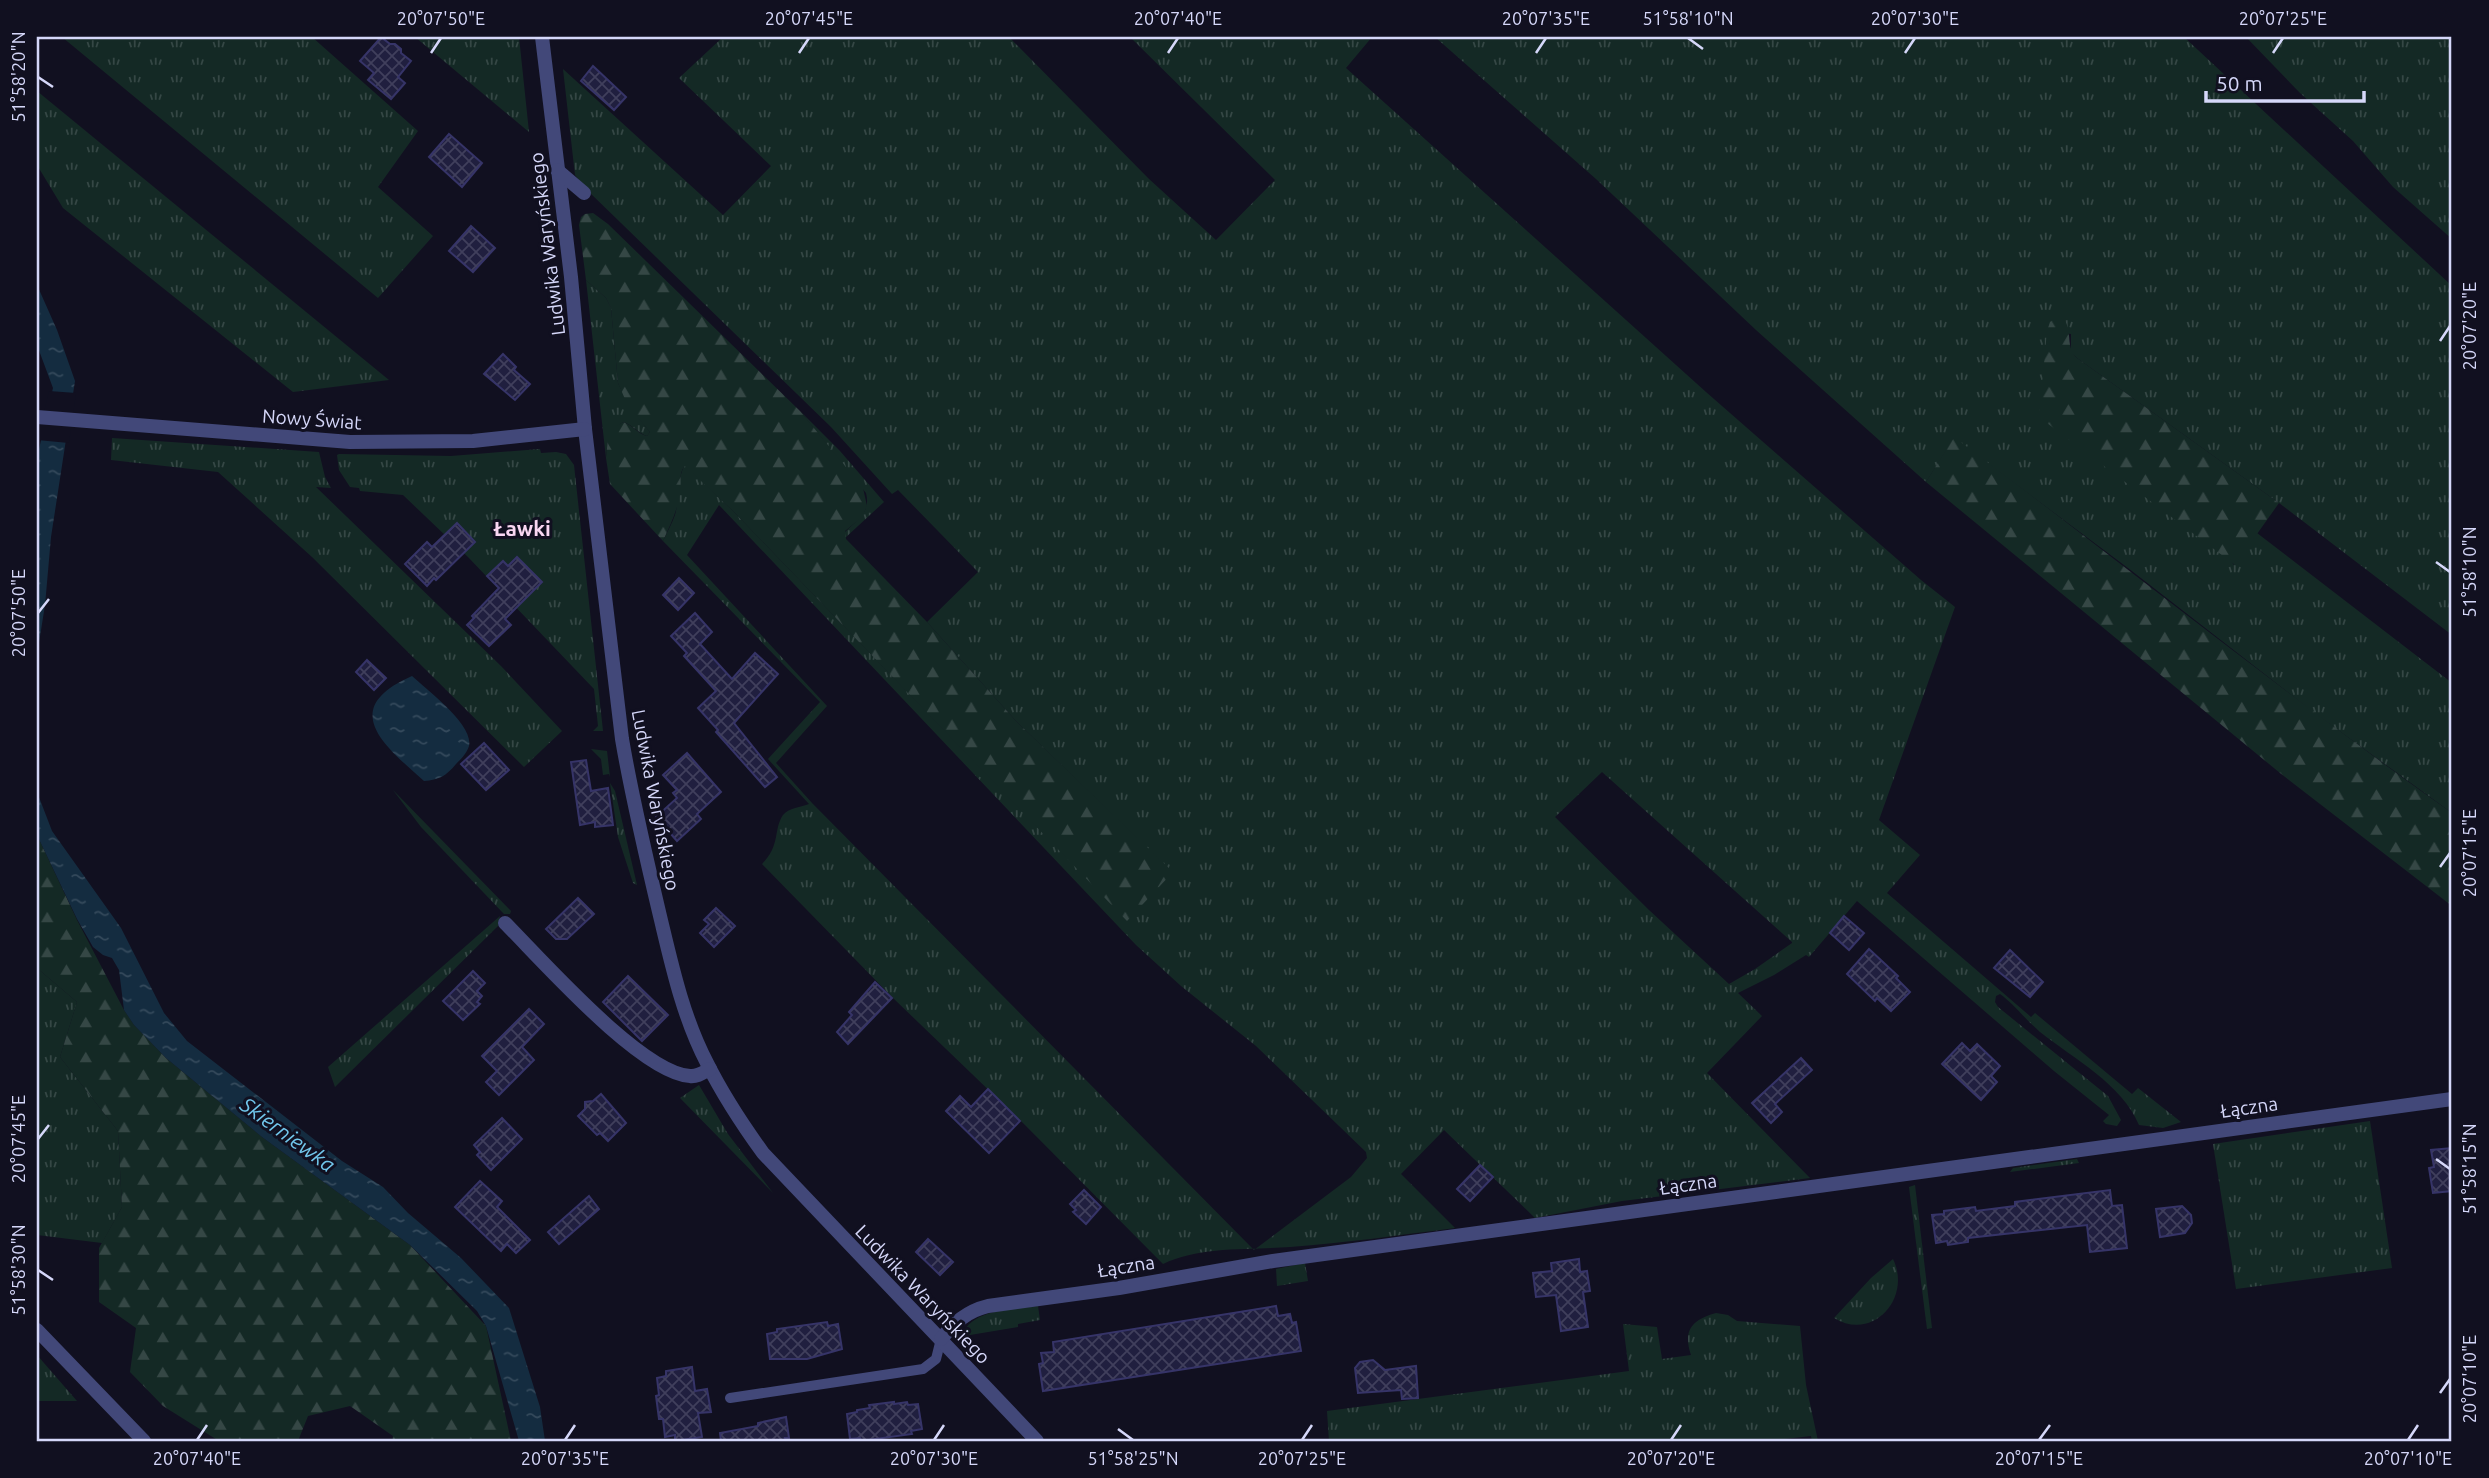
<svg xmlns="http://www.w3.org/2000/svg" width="2489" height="1478" font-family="Ubuntu,sans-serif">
  <defs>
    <pattern id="grass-tufts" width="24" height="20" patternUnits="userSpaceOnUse" patternTransform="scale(1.75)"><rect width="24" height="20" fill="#142925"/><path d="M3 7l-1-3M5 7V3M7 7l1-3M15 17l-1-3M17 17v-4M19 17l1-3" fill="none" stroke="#354745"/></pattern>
    <pattern id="forest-firs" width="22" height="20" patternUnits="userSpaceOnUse" patternTransform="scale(1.75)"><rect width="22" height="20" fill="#142925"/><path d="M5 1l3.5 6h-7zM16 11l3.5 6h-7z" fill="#354745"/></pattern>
    <pattern id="water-ripples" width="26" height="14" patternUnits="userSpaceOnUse" patternTransform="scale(1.75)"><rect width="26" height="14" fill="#142c40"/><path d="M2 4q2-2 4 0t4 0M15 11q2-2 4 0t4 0" fill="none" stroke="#354a5c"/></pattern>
    <pattern id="building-cross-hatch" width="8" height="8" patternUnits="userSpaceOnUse" patternTransform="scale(1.75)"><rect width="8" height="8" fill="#201f3f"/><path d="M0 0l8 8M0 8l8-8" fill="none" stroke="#403f5c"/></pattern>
  </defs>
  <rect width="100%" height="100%" fill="#111020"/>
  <g fill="url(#grass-tufts)" fill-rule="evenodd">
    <polygon points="62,37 312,37 418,131 378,187 433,236 378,298"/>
    <polygon points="415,37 519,37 529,132"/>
    <path d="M723,37H1009L1149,179L1216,240L1275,180L1130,37H1372L1346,68L1706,392L1921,580L1955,607L1879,820L1920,855L1887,893L2031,1017L2035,1013L2132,1094L2138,1088L2181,1122L2163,1128L2139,1125C2122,1084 2074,1059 2040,1032C2027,1021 2013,1003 2000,994L1996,996L1995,1002L1998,1007L2108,1096L2121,1120L2117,1126L2106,1124L2103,1121L2109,1115L2054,1071L1857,901L1809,957L1806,955L1774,975L1738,993L1762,1016L1707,1073L1810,1178L1622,1201L1535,1218L1444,1130L1401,1174L1455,1228C1400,1235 1345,1243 1290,1247C1250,1250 1200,1246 1163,1264L1023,1123L893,998L762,864C781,845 773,830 783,815C788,808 802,807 809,804L768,759L820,702L663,541C667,532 672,524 675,515C679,501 678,474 685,465L735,513L1127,920L1172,872L1016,721L927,622L978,572L898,490L892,494L831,427L586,189L575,175L563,69L723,215L771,166L679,78ZM719,505L1136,945L1181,986L1256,1046L1366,1152L1367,1158L1351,1177L1254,1250L812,803L776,763L827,706L687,555ZM1602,772L1792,942V943L1755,969L1729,984L1649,910L1555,817Z"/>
    <polygon points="1435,37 2184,37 2452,286 2452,635 2279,503 2077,358 2071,352 2071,334 2047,331 2234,565 2257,533 2452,683 2452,813 2312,711 2128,568 1954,438 1926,482 1756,330 1596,179"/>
    <polygon points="2246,37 2452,37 2452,239 2393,187 2353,141 2300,93"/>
    <polygon points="37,91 389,380 293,392 63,208 37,165"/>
    <path d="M586,280L606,298L611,308L618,383L629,406L650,432L647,436C638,433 633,425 623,422C607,433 608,439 606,458Z"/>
    <path d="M800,411L840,451L884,502L845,538V532C858,519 871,512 866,493Z"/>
    <polygon points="112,438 319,452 325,477 331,488 316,487 501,666 562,731 524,767 312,557 218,472 111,460"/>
    <polygon points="540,449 541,453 556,452 566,454 574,465 603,731 593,731 598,726 594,689 468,557 403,495 360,491 359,488 350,487 339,470 337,455 339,454 451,456"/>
    <polygon points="591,749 607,751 610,777 609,774 603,775 601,759"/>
    <polygon points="610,783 615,791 637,885 633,883 618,837"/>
    <polygon points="393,790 511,911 510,914 504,914 421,827"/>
    <polygon points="500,916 498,926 335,1087 328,1067"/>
    <polygon points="37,968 77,1002 60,1057 118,1131 122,1207 102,1243 37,1235"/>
    <polygon points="699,1085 728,1134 773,1193 680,1098"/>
    <polygon points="2370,1121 2392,1268 2236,1289 2213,1144"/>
    <polygon points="2077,1159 2079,1163 2010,1172 2013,1168"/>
    <polygon points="1915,1185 1932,1328 1927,1329 1909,1187"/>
    <path d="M1893,1259C1912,1298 1873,1342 1834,1318L1871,1278Z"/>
    <polygon points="1305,1263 1308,1281 1277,1286 1276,1269"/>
    <path d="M1038,1306L1040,1320L1018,1324V1327L970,1335L964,1351L961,1348C959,1308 1011,1310 1038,1306Z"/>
    <path d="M1716,1313L1728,1315L1737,1321L1800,1326L1806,1385L1818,1441H1812L1811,1436L1768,1441H1329L1327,1411L1629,1371L1623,1324L1657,1327L1662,1359L1691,1355C1683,1331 1691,1320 1716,1313Z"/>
    <polygon points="37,1355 77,1401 37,1401"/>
  </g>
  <g fill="url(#forest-firs)">
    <path d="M593,213L608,224L800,411L863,488L867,506L862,517L845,531L846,539L927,622L1016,721L1173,872L1127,921L735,513L685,466C678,473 682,482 680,492C678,510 670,525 663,541L610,484L606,458L608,438L612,429L623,422C633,425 638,434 647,436L650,432L628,406L618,383L611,308L606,298L586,280L579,225L581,217L585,214Z"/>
    <path d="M2057,317L2064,319C2073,332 2065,347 2077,358L2279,503L2235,565L2039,417L2047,331L2050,322Z"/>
    <path d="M1954,437C2121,562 2283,693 2452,813V906L2280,773L1926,482Z"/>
    <polygon points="37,835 77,920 124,1010 134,1025 166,1058 262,1137 410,1245 486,1326 511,1441 392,1441 393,1436 350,1406 308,1416 298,1441 219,1441 163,1406 130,1372 136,1328 99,1302 99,1248 122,1207 118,1131 60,1057 77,1002 37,968"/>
  </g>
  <g fill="url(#water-ripples)">
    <polygon points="37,285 57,330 75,381 51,537 45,605 37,655 37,458 53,388 37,345"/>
    <path d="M412,676C426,689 474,725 469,746C467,753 460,760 456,764C446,776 439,780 424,781C385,746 337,709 412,676Z"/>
    <polygon points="37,792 52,831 121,928 164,1013 187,1041 342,1161 383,1187 408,1213 461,1258 509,1308 540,1407 545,1441 519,1441 486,1326 477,1311 410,1245 262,1137 166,1058 134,1025 124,1010 119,970 112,958 103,955 93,947 77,919 37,835"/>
  </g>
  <polygon fill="#111020" points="49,391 76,393 69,443 37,440"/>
  <g fill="url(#building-cross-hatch)" stroke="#363468" stroke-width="2">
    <polygon points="381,37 390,44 395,44 401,49 401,53 411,61 398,77 405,83 391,99 368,80 374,73 360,61"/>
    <polygon points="593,66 626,97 614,110 581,81"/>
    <polygon points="449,134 482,163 462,187 429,157"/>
    <polygon points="471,226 495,248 473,272 449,251"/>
    <polygon points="503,354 516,367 514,370 530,384 515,400 484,374"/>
    <polygon points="457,523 475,542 436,580 434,578 427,586 405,564 427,542 432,547"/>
    <polygon points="517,557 542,582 505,619 511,625 489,646 467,625 474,618 472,616 499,588 487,576 503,561 508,566"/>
    <polygon points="679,578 694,593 678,610 663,595"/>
    <polygon points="695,613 712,632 700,644 732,679 755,653 778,674 734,723 777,777 765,787 716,732 718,730 698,708 716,691 684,656 687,653 671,636"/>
    <polygon points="367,660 386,678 374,690 356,672"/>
    <polygon points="484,743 509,770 486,790 461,764"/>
    <polygon points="687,753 721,792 697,814 701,819 677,841 656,817 677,798 673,793 677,790 663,775"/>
    <polygon points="586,760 591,791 608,788 613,825 595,827 595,822 580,825 571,762"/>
    <polygon points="578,898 594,914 567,939 556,939 546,929"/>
    <polygon points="716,908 735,926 714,947 700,933 709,924 704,920"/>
    <polygon points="1844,916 1864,933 1849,950 1830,933"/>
    <polygon points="1869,949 1898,976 1896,978 1910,992 1891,1011 1877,998 1875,1001 1847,974"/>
    <polygon points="2010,950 2043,982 2030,997 1994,968"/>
    <polygon points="473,971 485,983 477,991 482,996 477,1002 480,1004 463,1020 443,1001"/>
    <polygon points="628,976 668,1015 642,1041 603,1002"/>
    <polygon points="875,982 892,998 848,1044 837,1032 852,1015 849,1012"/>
    <polygon points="529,1009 544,1024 522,1047 534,1060 499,1095 486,1082 497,1071 482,1056"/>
    <polygon points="1962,1043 1970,1051 1977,1044 2000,1066 1991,1076 1997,1082 1981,1100 1942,1064"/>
    <polygon points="1801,1058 1812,1070 1775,1104 1782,1112 1771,1123 1752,1103"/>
    <polygon points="988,1089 1020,1121 989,1153 946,1111 960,1096 971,1107"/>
    <polygon points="601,1094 626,1123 608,1141 600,1133 597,1135 578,1116 585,1109 585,1102 593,1101"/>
    <polygon points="502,1118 522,1139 491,1170 477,1155 480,1152 474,1145"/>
    <polygon points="2452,1148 2452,1191 2433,1193 2429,1168 2434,1167 2431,1150"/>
    <polygon points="1480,1165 1493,1177 1470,1201 1457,1189"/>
    <polygon points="480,1181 502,1201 497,1207 530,1240 516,1253 507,1244 501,1251 455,1207"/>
    <polygon points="1084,1190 1101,1207 1086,1224 1073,1212 1076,1210 1070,1204"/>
    <polygon points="2110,1190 2112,1206 2122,1205 2127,1248 2090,1252 2087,1225 1968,1238 1968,1242 1948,1245 1947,1241 1936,1243 1932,1215 1944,1214 1944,1211 1975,1207 1976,1211 2015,1206 2015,1202"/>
    <polygon points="589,1196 599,1209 559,1244 548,1232"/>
    <polygon points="2182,1206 2191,1215 2192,1223 2185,1233 2160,1237 2156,1209"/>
    <polygon points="928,1239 953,1262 940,1275 916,1252"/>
    <polygon points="1579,1259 1580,1272 1587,1271 1590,1291 1583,1292 1588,1327 1561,1331 1556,1295 1536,1297 1533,1273 1552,1271 1551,1263"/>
    <polygon points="1276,1306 1278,1316 1290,1314 1292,1323 1296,1322 1301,1351 1043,1391 1039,1364 1043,1363 1041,1353 1054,1352 1053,1342"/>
    <polygon points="827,1322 828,1326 838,1324 842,1349 807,1359 770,1359 767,1334 777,1332 777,1329"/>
    <polygon points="1373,1360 1385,1370 1416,1366 1418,1398 1402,1399 1401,1390 1358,1393 1355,1368 1360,1362"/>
    <polygon points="692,1367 695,1391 707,1389 711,1412 698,1413 702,1437 675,1441 675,1435 665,1437 663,1419 659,1419 656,1396 659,1395 657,1378 666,1376 666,1371"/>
    <polygon points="894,1402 894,1404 907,1402 908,1405 918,1404 922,1429 911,1431 912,1434 861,1441 860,1438 850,1439 847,1414 857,1412 857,1410 870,1408 869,1405"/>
    <polygon points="786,1417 789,1438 785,1438 786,1441 721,1441 720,1433 758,1426 758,1423"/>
  </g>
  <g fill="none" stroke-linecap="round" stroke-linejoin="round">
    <polyline stroke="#424879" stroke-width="10" points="730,1398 923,1369 936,1359 941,1339"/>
    <g stroke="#424879" stroke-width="14">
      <path d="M542,37L571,277L585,429L622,739C632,798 646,857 660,916C672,966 683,1017 707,1063C723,1095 742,1124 763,1153L1037,1441"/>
      <polyline points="557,170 584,193"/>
      <polyline points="37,417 350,442 473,441 585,429"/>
      <path d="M505,923C541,959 641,1073 690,1076C697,1077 704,1072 710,1069"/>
      <polyline points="37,1330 144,1441"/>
      <path d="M941,1339C954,1323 967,1311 988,1306L1119,1288L1273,1261L2452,1099"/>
    </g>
  </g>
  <path fill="none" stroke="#d5d7f9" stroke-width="2.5" d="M1688,38L1703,49M431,53L441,38M799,53L809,38M1168,53L1178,38M1536,53L1546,38M1905,53L1915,38M2273,53L2283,38M38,77L53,87M2440,341L2450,326M2436,562L2450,572M38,613L49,599M2440,867L2450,853M38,1139L49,1125M2436,1159L2450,1169M38,1270L53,1280M2440,1393L2450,1379M1118,1429L1133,1440M197,1440L207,1425M565,1440L575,1425M934,1440L944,1425M1302,1440L1312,1425M1671,1440L1681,1425M2039,1440L2050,1425M2408,1440L2418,1425"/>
  <g text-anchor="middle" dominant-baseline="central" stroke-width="6" stroke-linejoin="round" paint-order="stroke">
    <g font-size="19" fill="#d5d7f9" stroke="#111020">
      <text transform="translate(547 244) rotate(-97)">Ludwika Waryńskiego</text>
      <text transform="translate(312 419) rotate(4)">Nowy Świat</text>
      <text transform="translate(656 800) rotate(79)">Ludwika Waryńskiego</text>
      <text transform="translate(2249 1107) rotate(-8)">Łączna</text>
      <text transform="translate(1688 1184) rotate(-8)">Łączna</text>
      <text transform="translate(1126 1266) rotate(-9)">Łączna</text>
      <text transform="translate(923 1294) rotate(46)">Ludwika Waryńskiego</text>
    </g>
    <g font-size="21" font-weight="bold" fill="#f9d7f2" stroke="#111020">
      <text x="522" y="528">Ławki</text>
    </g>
    <g font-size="21" font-style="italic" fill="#71c6eb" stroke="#111020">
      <text transform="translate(288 1134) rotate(36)">Skierniewka</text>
    </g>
  </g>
  <rect width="2489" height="1478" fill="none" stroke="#111020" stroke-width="77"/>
  <path d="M2206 91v10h158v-10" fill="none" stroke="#d5d7f9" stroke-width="3.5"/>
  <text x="2216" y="91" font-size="21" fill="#d5d7f9" stroke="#111020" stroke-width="5" paint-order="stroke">50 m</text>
  <rect x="38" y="38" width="2412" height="1402" fill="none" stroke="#d5d7f9" stroke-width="2.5"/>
  <g font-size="18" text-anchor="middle" fill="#d5d7f9">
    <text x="441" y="25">20°07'50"E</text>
    <text x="809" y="25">20°07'45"E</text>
    <text x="1178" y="25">20°07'40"E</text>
    <text x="1546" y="25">20°07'35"E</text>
    <text x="1688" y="25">51°58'10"N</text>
    <text x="1915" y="25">20°07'30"E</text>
    <text x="2283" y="25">20°07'25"E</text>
    <text transform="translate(19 77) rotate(-90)" y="6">51°58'20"N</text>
    <text transform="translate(2470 326) rotate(-90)" y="6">20°07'20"E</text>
    <text transform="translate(2470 572) rotate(-90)" y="6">51°58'10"N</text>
    <text transform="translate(19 613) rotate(-90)" y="6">20°07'50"E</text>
    <text transform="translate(2470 853) rotate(-90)" y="6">20°07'15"E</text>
    <text transform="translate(19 1139) rotate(-90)" y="6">20°07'45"E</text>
    <text transform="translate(2470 1169) rotate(-90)" y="6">51°58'15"N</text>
    <text transform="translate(19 1270) rotate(-90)" y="6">51°58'30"N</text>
    <text transform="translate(2470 1379) rotate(-90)" y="6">20°07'10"E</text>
    <text x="197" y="1465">20°07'40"E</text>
    <text x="565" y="1465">20°07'35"E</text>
    <text x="934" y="1465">20°07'30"E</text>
    <text x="1133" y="1465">51°58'25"N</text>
    <text x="1302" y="1465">20°07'25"E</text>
    <text x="1671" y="1465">20°07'20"E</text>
    <text x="2039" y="1465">20°07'15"E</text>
    <text x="2408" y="1465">20°07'10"E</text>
  </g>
</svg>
